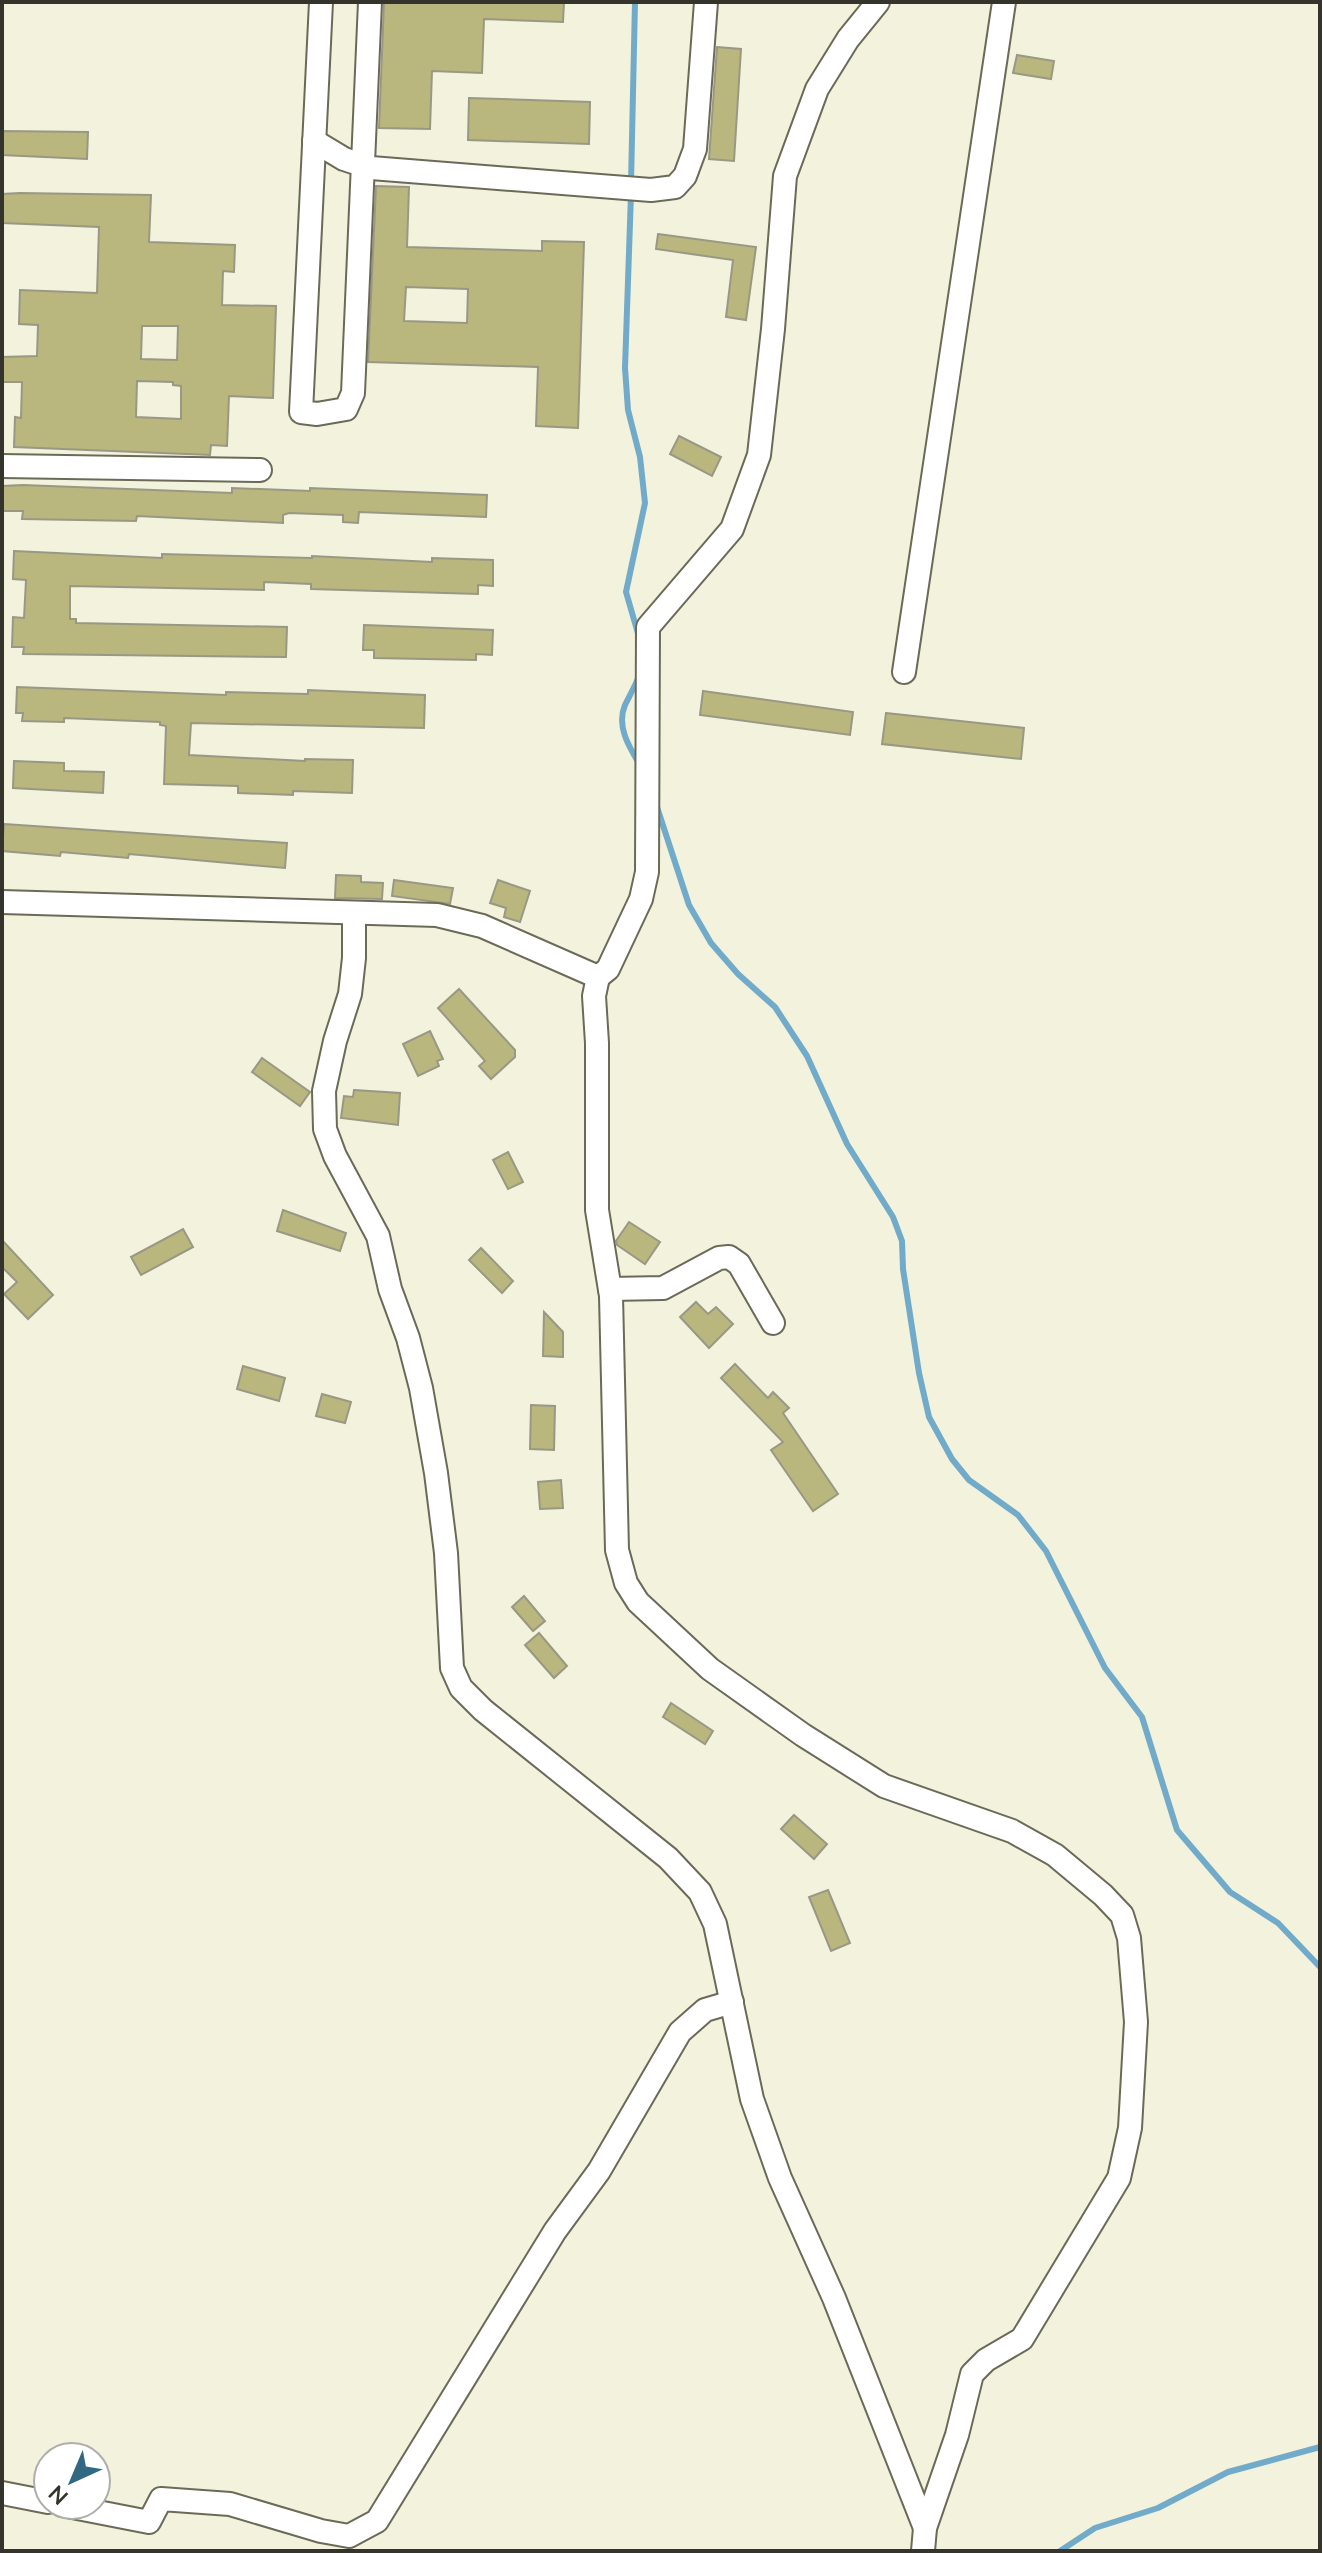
<svg xmlns="http://www.w3.org/2000/svg" width="1322" height="2553" font-family="'Nunito Sans',sans-serif">
  <rect width="100%" height="100%" fill="#f3f2dd"/>
  <g fill="none" stroke-linecap="round" stroke-linejoin="round">
    <g stroke="#71abc9" stroke-width="6">
      <polyline points="631,183 635,2"/>
      <polyline points="631,194 625,368 628,410 640,457 645,503 626,592 639,637"/>
      <path d="M639,676C635,686 630,695 625,705C616,726 629,747 640,765"/>
      <polyline points="656,804 689,905 711,943 738,974 775,1007 807,1056 847,1144 893,1217 902,1241 903,1269 919,1373 929,1417 952,1459 969,1480 1018,1515 1046,1551 1105,1668 1142,1717 1177,1830 1230,1892 1278,1923 1320,1967"/>
      <polyline points="1060,2551 1095,2528 1158,2508 1228,2472 1320,2447"/>
    </g>
  </g>
  <g fill="#b9b67e" stroke="#999885" stroke-width="2" fill-rule="evenodd">
    <polygon points="384,2 564,2 563,22 484,19 482,73 432,71 430,129 379,128"/>
    <polygon points="717,47 741,49 734,161 709,159"/>
    <polygon points="1017,55 1054,61 1051,79 1013,73"/>
    <polygon points="469,98 590,102 589,144 468,140"/>
    <polygon points="2,131 88,132 87,159 2,155"/>
    <path d="M376,186L409,187L407,247L542,251V241L584,242L578,428L536,426L538,367L368,362ZM406,287L468,289L467,323L404,321Z"/>
    <path d="M20,193L151,195L149,242L235,245L234,272L223,271L222,305L276,306L273,398L229,396L227,446L211,445L210,455L14,447L15,417L21,418L22,382H2V357L37,356L38,325L19,324L20,290L97,293L99,227L2,223V194ZM142,326H178L177,360L141,359ZM137,381L173,382V385L181,386V419L136,417Z"/>
    <polygon points="658,234 756,247 746,320 726,317 733,260 656,249"/>
    <polygon points="679,436 721,457 712,476 670,454"/>
    <polygon points="23,485 232,493 232,488 310,491 310,488 487,495 486,517 359,512 358,523 343,522 343,515 289,513 283,515 283,523 137,516 136,521 22,519 23,511 2,511 2,486"/>
    <polygon points="14,551 162,558 162,554 312,558 312,556 432,562 432,558 493,560 493,586 478,585 478,594 311,589 311,584 264,582 264,590 70,586 70,619 76,619 76,623 287,627 286,657 23,654 24,647 12,647 13,617 24,618 26,580 13,579"/>
    <polygon points="364,625 493,630 492,655 476,654 476,660 374,658 374,650 363,650"/>
    <polygon points="17,687 226,695 226,692 308,694 308,690 425,695 424,728 191,723 189,755 305,761 305,759 353,760 352,793 293,791 293,795 238,793 238,786 164,784 166,726 160,725 160,722 64,718 64,722 22,721 23,713 16,713"/>
    <polygon points="703,691 853,712 850,735 700,715"/>
    <polygon points="886,713 1024,728 1021,759 882,744"/>
    <polygon points="14,761 64,763 64,771 104,772 103,793 13,788"/>
    <polygon points="4,824 287,843 285,868 129,854 128,858 61,852 60,856 2,851"/>
    <polygon points="336,875 361,876 361,882 383,883 382,899 335,898"/>
    <polygon points="394,880 453,888 450,904 392,896"/>
    <polygon points="498,880 530,891 520,922 504,917 506,908 490,903"/>
    <polygon points="459,989 515,1050 515,1057 491,1079 479,1066 485,1061 438,1008"/>
    <polygon points="430,1031 443,1059 437,1061 439,1066 418,1076 403,1044"/>
    <polygon points="262,1058 310,1092 300,1106 252,1072"/>
    <polygon points="354,1090 400,1093 398,1125 341,1118 344,1096 353,1097"/>
    <polygon points="508,1152 523,1182 508,1189 493,1160"/>
    <polygon points="283,1210 346,1233 340,1251 277,1231"/>
    <polygon points="629,1222 660,1242 645,1264 617,1245 616,1241"/>
    <polygon points="183,1229 193,1247 141,1275 131,1257"/>
    <polygon points="2,1240 53,1295 28,1319 4,1294 17,1282 2,1267"/>
    <polygon points="481,1248 513,1281 502,1293 469,1260"/>
    <polygon points="696,1302 708,1314 716,1307 733,1324 709,1348 680,1317"/>
    <polygon points="544,1312 563,1332 563,1357 543,1356"/>
    <polygon points="735,1364 768,1398 773,1392 789,1408 783,1413 838,1494 813,1511 771,1450 783,1442 721,1378"/>
    <polygon points="243,1366 285,1378 279,1401 237,1389"/>
    <polygon points="322,1394 351,1402 345,1423 316,1416"/>
    <polygon points="531,1405 555,1406 554,1450 530,1449"/>
    <polygon points="561,1480 563,1508 540,1509 538,1482"/>
    <polygon points="524,1596 545,1621 533,1631 512,1607"/>
    <polygon points="539,1633 567,1666 554,1678 525,1645"/>
    <polygon points="671,1703 713,1731 705,1744 663,1717"/>
    <polygon points="794,1815 827,1844 814,1859 781,1829"/>
    <polygon points="828,1890 850,1943 831,1951 809,1897"/>
  </g>
  <g fill="none" stroke-linecap="round" stroke-linejoin="round">
    <defs>
      <g id="minor">
        <polyline points="321,2 301,412 317,414 346,409 353,393 370,2"/>
        <polyline points="314,141 344,159 371,168 651,190 675,187 685,176 695,149 706,2"/>
        <polyline points="2,466 260,470"/>
        <polyline points="904,672 1004,2"/>
        <polyline points="2,902 437,915 482,926 598,977 608,969 641,899 647,872 648,627 732,529 759,455 773,329 785,176 817,89 848,39 878,2"/>
        <polyline points="354,913 354,958 350,994 335,1041 324,1091 325,1129 335,1156 378,1236 390,1289 408,1338 421,1388 436,1473 446,1553 452,1668 461,1688 483,1710 668,1858 700,1892 715,1924 752,2099 780,2178 834,2298 925,2528"/>
        <polyline points="598,977 594,996 597,1043 597,1210 611,1296 617,1550 626,1583 638,1602 710,1669 803,1735 884,1786 1012,1831 1055,1855 1103,1895 1122,1915 1129,1938 1136,2022 1130,2128 1119,2178 1022,2339 986,2360 972,2374 957,2435 925,2528 923,2551"/>
        <polyline points="610,1289 663,1288 719,1258 729,1257 739,1264 773,1323"/>
        <polyline points="2,2493 48,2502"/>
        <polyline points="62,2505 149,2522 161,2499 230,2504 321,2531 349,2536 377,2521 555,2231 599,2171 680,2032 705,2010 732,2002"/>
      </g>
    </defs>
    <use href="#minor" stroke="#6b6a58" stroke-width="26"/>
    <use href="#minor" stroke="#fff" stroke-width="22"/>
  </g>
  <rect width="1322" height="2553" fill="none" stroke="#34342c" stroke-width="8"/>
  <g transform="translate(72 2481) rotate(224)"><circle r="38" fill="#ffffff" stroke="#aeaeab" stroke-width="2"/>
  <path d="M0-6L14 30L0 20L-14 30Z" fill="#316983"/>
  <text y="-12" font-size="22" font-weight="bold" text-anchor="middle" fill="#34342c">N</text>
  </g>
</svg>
